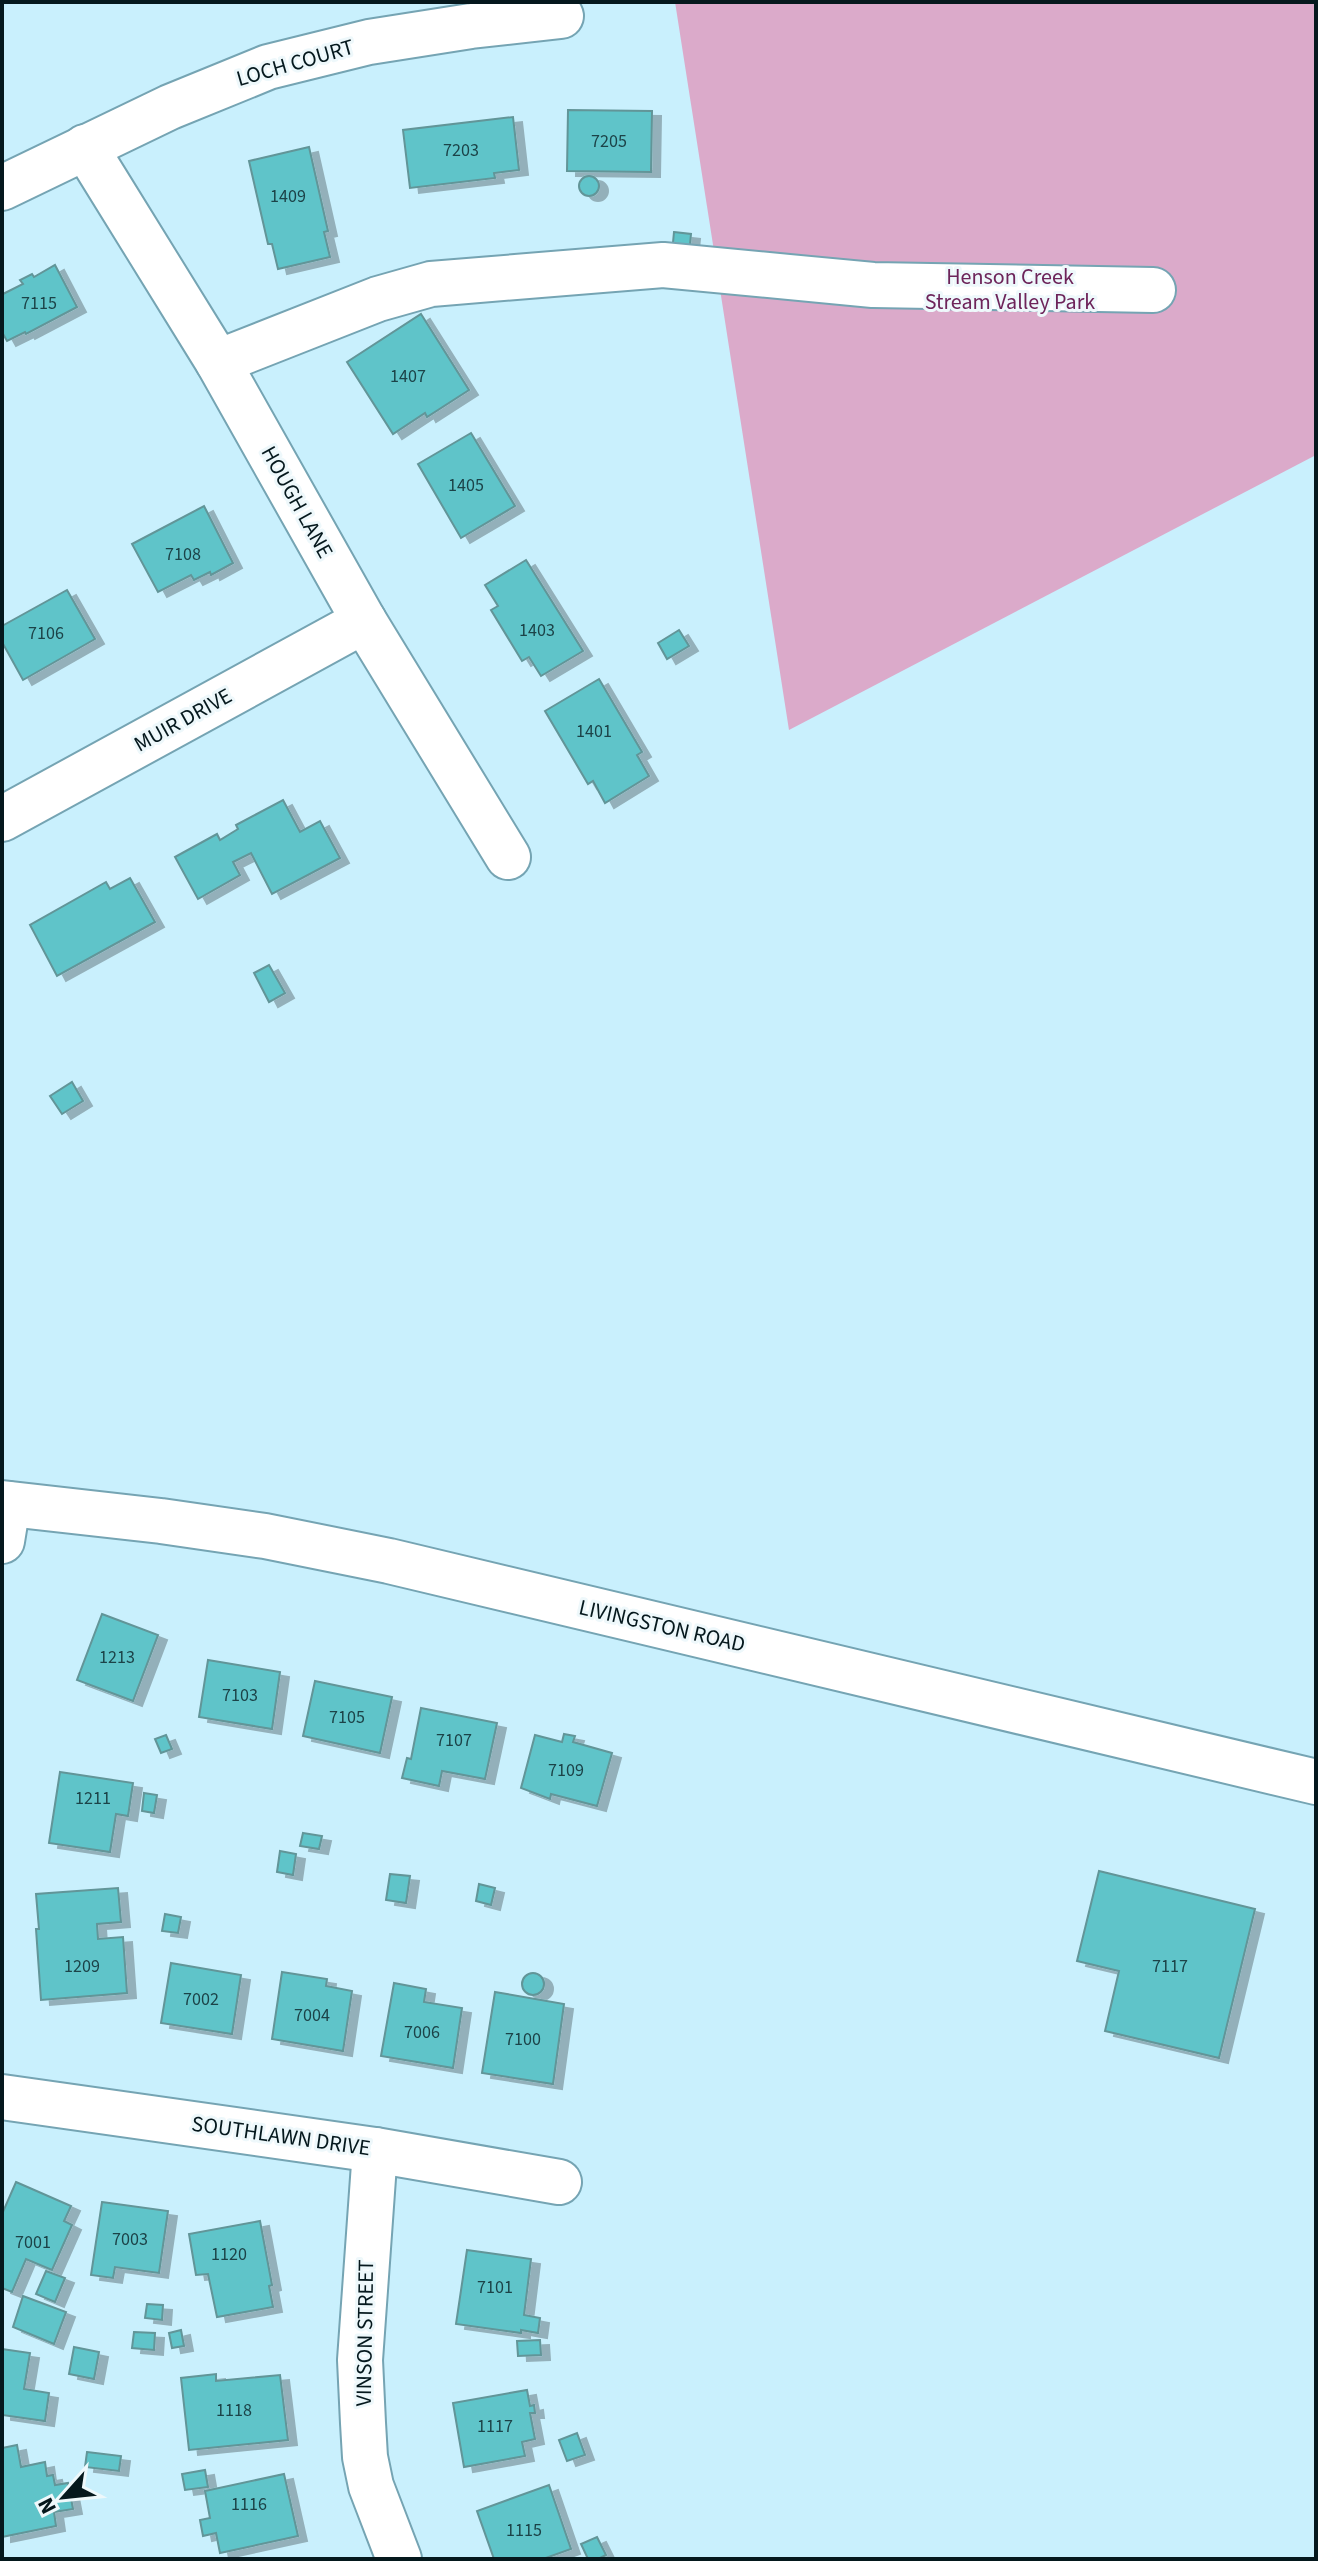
<svg xmlns="http://www.w3.org/2000/svg" width="1318" height="2561" font-family="'Source Sans 3',sans-serif">
  <defs>
    <filter id="shadow"><feDropShadow dx="9" dy="5" stdDeviation="0" flood-color="#0004"/></filter>
  </defs>
  <rect width="100%" height="100%" fill="#c9f0fd"/>
  <polygon fill="#dbaaca" points="675,2 1316,2 1316,455 789,730"/>
  <g fill="#5fc4c9" stroke="#629598" stroke-width="2" filter="url(#shadow)">
    <polygon points="568,110 652,111 651,172 567,171"/>
    <polygon points="513,117 519,170 494,173 495,178 410,188 403,130"/>
    <polygon points="309,147 328,231 324,232 330,257 278,269 272,244 268,244 249,161"/>
    <circle cx="589" cy="186" r="10"/>
    <polygon points="674,232 691,234 689,254 672,253"/>
    <polygon points="55,265 77,307 26,334 25,332 7,341 2,332 3,294 23,284 20,280 32,274 34,277"/>
    <polygon points="421,314 469,390 427,417 425,413 393,434 347,362"/>
    <polygon points="471,433 515,506 461,538 418,464"/>
    <polygon points="204,506 233,563 211,575 210,572 194,580 191,575 158,592 132,544"/>
    <polygon points="526,560 583,651 541,676 529,657 522,661 491,610 498,606 485,585"/>
    <polygon points="67,590 95,639 23,680 2,642 2,626"/>
    <polygon points="679,630 689,646 667,659 658,643"/>
    <polygon points="599,679 642,752 637,755 649,776 605,803 593,781 588,784 545,711"/>
    <polygon points="283,800 300,832 320,821 340,858 272,894 251,853 233,862 240,875 198,899 175,857 217,834 220,840 238,829 236,825"/>
    <polygon points="130,878 155,922 57,976 30,925 106,882 110,889"/>
    <polygon points="269,965 285,993 269,1002 254,973"/>
    <polygon points="72,1082 83,1101 62,1114 50,1096"/>
    <polygon points="102,1614 158,1635 133,1701 77,1680"/>
    <polygon points="208,1660 280,1672 272,1729 199,1717"/>
    <polygon points="315,1681 392,1697 380,1753 303,1736"/>
    <polygon points="421,1708 497,1723 485,1779 442,1771 439,1786 402,1778 407,1758 411,1759"/>
    <polygon points="564,1734 575,1736 573,1742 612,1753 597,1806 551,1794 550,1799 521,1788 535,1735 562,1742"/>
    <polygon points="166,1735 172,1749 161,1753 155,1739"/>
    <polygon points="60,1772 133,1783 128,1816 116,1814 110,1852 49,1843"/>
    <polygon points="144,1793 157,1795 154,1813 142,1811"/>
    <polygon points="303,1833 322,1836 319,1849 300,1846"/>
    <polygon points="280,1851 296,1854 293,1875 277,1872"/>
    <polygon points="1099,1871 1255,1909 1219,2058 1105,2031 1119,1971 1077,1961"/>
    <polygon points="390,1874 410,1876 406,1903 386,1900"/>
    <polygon points="479,1884 495,1888 491,1905 476,1901"/>
    <polygon points="118,1888 121,1922 97,1924 98,1939 123,1937 127,1993 41,2000 36,1929 39,1929 36,1894"/>
    <polygon points="165,1914 181,1917 178,1933 162,1931"/>
    <polygon points="171,1963 241,1975 232,2034 161,2023"/>
    <polygon points="282,1972 327,1979 326,1986 352,1991 343,2051 272,2039"/>
    <circle cx="533" cy="1984" r="11"/>
    <polygon points="394,1983 426,1989 424,2002 462,2008 453,2068 381,2056"/>
    <polygon points="495,1992 564,2004 553,2084 482,2073"/>
    <polygon points="16,2182 71,2206 64,2221 72,2225 52,2270 26,2259 12,2292 2,2288 2,2214"/>
    <polygon points="102,2202 168,2211 159,2273 115,2267 113,2278 91,2275"/>
    <polygon points="260,2221 272,2285 269,2286 273,2307 217,2317 208,2274 196,2275 189,2234"/>
    <polygon points="467,2250 531,2259 524,2315 540,2318 538,2333 521,2330 521,2333 456,2324"/>
    <polygon points="46,2271 65,2278 55,2302 36,2294"/>
    <polygon points="23,2296 66,2312 54,2344 13,2327"/>
    <polygon points="147,2304 163,2305 162,2320 145,2318"/>
    <polygon points="181,2330 184,2346 172,2348 169,2333"/>
    <polygon points="134,2332 155,2333 154,2350 132,2348"/>
    <polygon points="540,2340 541,2355 518,2356 517,2341"/>
    <polygon points="74,2347 99,2352 94,2379 69,2374"/>
    <polygon points="2,2349 30,2353 24,2389 49,2393 45,2421 2,2415"/>
    <polygon points="216,2374 216,2381 280,2375 288,2440 189,2450 181,2378"/>
    <polygon points="527,2390 530,2406 534,2405 535,2413 530,2413 535,2439 522,2442 525,2456 464,2467 453,2403"/>
    <polygon points="577,2433 585,2455 567,2461 559,2440"/>
    <polygon points="17,2445 21,2467 45,2462 47,2476 53,2475 55,2485 68,2483 73,2509 54,2512 56,2526 2,2537 2,2448"/>
    <polygon points="87,2452 121,2456 119,2471 85,2467"/>
    <polygon points="205,2470 208,2487 185,2490 182,2474"/>
    <polygon points="284,2474 298,2536 220,2553 216,2533 203,2536 200,2520 210,2518 205,2491"/>
    <polygon points="549,2485 571,2549 543,2559 494,2559 477,2511"/>
    <polygon points="597,2537 606,2555 598,2559 588,2559 581,2544"/>
  </g>
  <g fill="none" stroke-linecap="round" stroke-linejoin="round">
    <defs>
      <g id="minor">
        <polyline points="85,147 218,362 364,621 508,857"/>
        <polyline points="2,188 170,107 268,67 369,42 471,26 561,16"/>
        <polyline points="218,362 378,299 431,284 663,265 873,285 1153,290"/>
        <polyline points="2,819 364,621"/>
        <polyline points="2,1541 8,1504"/>
        <polyline points="2,2097 375,2150 559,2182"/>
        <polyline points="375,2150 360,2360 363,2423 365,2457 371,2486 399,2559"/>
      </g>
      <polyline id="major" points="2,1503 161,1521 265,1536 389,1561 1316,1782"/>
    </defs>
    <use href="#minor" stroke="#75a4b3" stroke-width="48"/>
    <use href="#major" stroke="#75a4b3" stroke-width="48"/>
    <use href="#minor" stroke="#fff" stroke-width="44"/>
    <use href="#major" stroke="#fff" stroke-width="44"/>
  </g>
  <g text-anchor="middle" dominant-baseline="central" stroke-width="6" stroke-linejoin="round" paint-order="stroke">
    <g font-size="18" fill="#1c4348">
      <text x="609" y="141">7205</text>
      <text x="461" y="150">7203</text>
      <text x="288" y="196">1409</text>
      <text x="39" y="303">7115</text>
      <text x="408" y="376">1407</text>
      <text x="466" y="485">1405</text>
      <text x="183" y="554">7108</text>
      <text x="537" y="630">1403</text>
      <text x="46" y="633">7106</text>
      <text x="594" y="731">1401</text>
      <text x="117" y="1657">1213</text>
      <text x="240" y="1695">7103</text>
      <text x="347" y="1717">7105</text>
      <text x="454" y="1740">7107</text>
      <text x="566" y="1770">7109</text>
      <text x="93" y="1798">1211</text>
      <text x="82" y="1966">1209</text>
      <text x="1170" y="1966">7117</text>
      <text x="201" y="1999">7002</text>
      <text x="312" y="2015">7004</text>
      <text x="422" y="2032">7006</text>
      <text x="523" y="2039">7100</text>
      <text x="130" y="2239">7003</text>
      <text x="33" y="2242">7001</text>
      <text x="229" y="2254">1120</text>
      <text x="495" y="2287">7101</text>
      <text x="234" y="2410">1118</text>
      <text x="495" y="2426">1117</text>
      <text x="249" y="2504">1116</text>
      <text x="524" y="2530">1115</text>
    </g>
    <g font-size="22" fill="#05181d" stroke="#eef8fb">
      <text transform="translate(295 63) rotate(-16)">LOCH COURT</text>
      <text transform="translate(297 502) rotate(61)">HOUGH LANE</text>
      <text transform="translate(183 720) rotate(-29)">MUIR DRIVE</text>
      <text transform="translate(662 1626) rotate(13)">LIVINGSTON ROAD</text>
      <text transform="translate(281 2136) rotate(8)">SOUTHLAWN DRIVE</text>
      <text transform="translate(365 2333) rotate(-89)">VINSON STREET</text>
    </g>
    <g font-size="22" fill="#6d245a" stroke="#eef8fb">
      <text x="1010" y="277">Henson Creek<tspan x="1010" dy="25">Stream Valley Park</tspan></text>
    </g>
  </g>
  <rect width="1318" height="2561" fill="none" stroke="#05181d" stroke-width="8"/>
  <g transform="translate(64 2497) rotate(243)" stroke="#eef8fb" stroke-width="6" paint-order="stroke">
  <path d="M0-6L14 30L0 20L-14 30Z" fill="#05181d"/>
  <text y="-12" font-size="22" font-weight="bold" text-anchor="middle" fill="#05181d">N</text>
  </g>
</svg>
